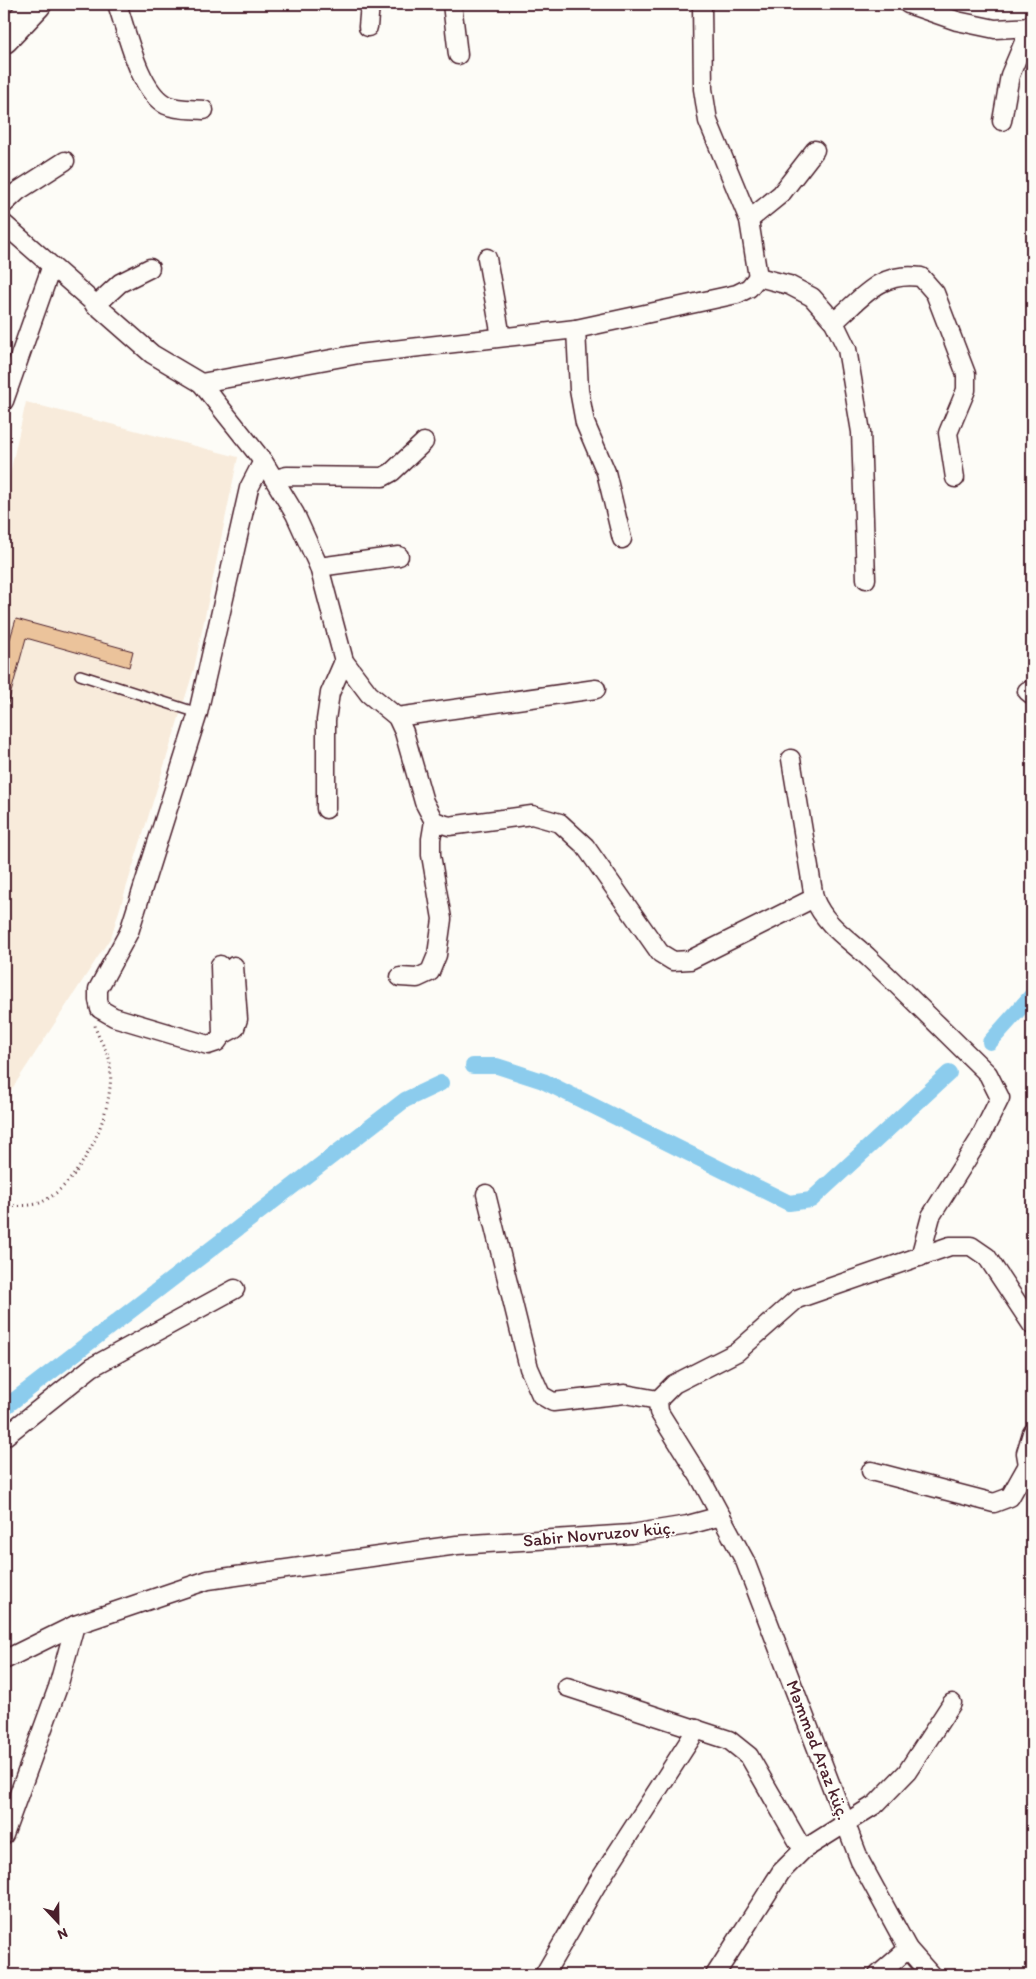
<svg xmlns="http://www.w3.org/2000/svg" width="1036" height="1979" font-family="Itim,sans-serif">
  <rect width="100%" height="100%" fill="#fdfcf7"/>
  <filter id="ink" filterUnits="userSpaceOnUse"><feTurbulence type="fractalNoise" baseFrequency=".02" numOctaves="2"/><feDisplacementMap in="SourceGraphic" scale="10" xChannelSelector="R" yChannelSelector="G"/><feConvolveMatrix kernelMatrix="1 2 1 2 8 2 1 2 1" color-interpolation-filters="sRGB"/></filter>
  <g filter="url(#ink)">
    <polygon fill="#f8ebdb" points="26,402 238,457 194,669 111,937 4,1101 4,500"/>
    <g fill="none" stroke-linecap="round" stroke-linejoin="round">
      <g stroke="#8ccced" stroke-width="16">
        <polyline points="990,1042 1032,995"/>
        <polyline points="473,1066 497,1066 543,1081 789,1203 811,1200 949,1073"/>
        <polyline points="4,1408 405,1100 441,1083"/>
      </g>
    </g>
    <polygon fill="#ebc39b" stroke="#4a1f2b" points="16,619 133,651 129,667 26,638 4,718 4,637 10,639"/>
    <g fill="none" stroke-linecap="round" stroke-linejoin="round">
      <defs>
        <polyline id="lane" points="80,675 198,713"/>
        <g id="street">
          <path d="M117,4C127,32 139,91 166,105C177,110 193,109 204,110"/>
          <polyline points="452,4 458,55"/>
          <polyline points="702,4 703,89 708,121 749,220 758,277"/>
          <polyline points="908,4 957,21 995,29 1032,27"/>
          <polyline points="368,27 370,4"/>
          <polyline points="1002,121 1010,75 1032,23"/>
          <polyline points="4,204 18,191 65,161"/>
          <polyline points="749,220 781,194 815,150"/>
          <polyline points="4,224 152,354 201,383 359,354 576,329 737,294 749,288 758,277"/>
          <polyline points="487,258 501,337"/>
          <polyline points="758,277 789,285 812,297 834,322 847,349 861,432 866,579"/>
          <polyline points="95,306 120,283 150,268"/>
          <path d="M834,322C863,297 880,271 921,277L935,293L966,374V390L948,433L955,478"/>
          <polyline points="576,329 579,390 585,423 606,472 622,539"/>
          <polyline points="201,383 263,461 295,514 319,567 344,661 369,694 397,717 404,732 424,802 434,821 449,826 532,815 560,823 585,846 660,953 673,961 690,960 814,898"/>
          <polyline points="4,401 51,268"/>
          <polyline points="275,479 287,476 383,477 392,472 424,442"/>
          <polyline points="319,567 399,556"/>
          <polyline points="1027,691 1032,695"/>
          <polyline points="397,717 596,689"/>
          <path d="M791,759L814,898C825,926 850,940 870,959C910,997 949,1036 988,1074L1000,1098L979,1140L931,1216L920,1257"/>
          <polyline points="326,809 326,720 330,693 344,661"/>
          <polyline points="220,965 222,1035 217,1042 208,1045 114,1017 100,1009 98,1000 98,989 129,932 198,713 249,488 263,461"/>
          <polyline points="400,977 417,978 430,972 437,955 442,919 431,855 431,839 434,821"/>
          <polyline points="222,1035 235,1028 238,1019 234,966"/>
          <polyline points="486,1194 529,1368 541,1395 553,1402 625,1394 658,1400"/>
          <polyline points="1032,1433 1026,1453 1028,1465 1032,1466"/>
          <polyline points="4,1437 92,1367 235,1289"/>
          <polyline points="871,1471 994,1503 1010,1497 1028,1465"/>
          <polyline points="4,1660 75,1625 208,1580 457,1545 631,1534 688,1525 721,1516"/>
          <polyline points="567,1687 729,1740 749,1756 803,1850"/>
          <polyline points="4,1835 58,1687 75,1625"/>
          <polyline points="544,1975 597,1884 697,1729"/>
          <polyline points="715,1975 781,1872 803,1850 876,1804 907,1772 952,1703"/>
          <polyline points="878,1975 908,1949"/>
          <polyline points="931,1975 908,1949 860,1861 745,1561 702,1481 659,1412 658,1400 674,1384 737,1352 797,1299 950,1246 971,1246 987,1257 1032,1325"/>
        </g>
        <polyline id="primary" points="4,39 37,4"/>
      </defs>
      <use href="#lane" stroke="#4a1f2b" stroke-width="12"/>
      <use href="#street" stroke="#4a1f2b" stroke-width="21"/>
      <use href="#primary" stroke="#4a1f2b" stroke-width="31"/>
      <path stroke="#4a1f2b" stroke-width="3" stroke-dasharray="1 4" stroke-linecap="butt" d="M4,1206C15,1205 32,1207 42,1202C84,1181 116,1108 110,1063C108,1049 96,1037 95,1024"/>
      <use href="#lane" stroke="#fdfcf7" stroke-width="9"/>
      <use href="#street" stroke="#fdfcf7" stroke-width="18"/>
      <use href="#primary" stroke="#fdfcf7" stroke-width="28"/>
    </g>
  </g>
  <g text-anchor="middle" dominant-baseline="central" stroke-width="4" stroke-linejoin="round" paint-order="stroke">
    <g font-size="18" fill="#4a1f2b" stroke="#fdfcf7">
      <text transform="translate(599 1534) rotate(-5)">Sabir Novruzov küç.</text>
      <text transform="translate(818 1750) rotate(69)">Məmməd Araz küç.</text>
    </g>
  </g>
  <rect width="1036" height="1979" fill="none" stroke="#fdfcf7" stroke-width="20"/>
  <rect x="10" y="10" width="1016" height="1959" fill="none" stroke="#4a1f2b" stroke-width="2" filter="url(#ink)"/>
  <g transform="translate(58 1922) rotate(158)" stroke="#fdfcf7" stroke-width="4" paint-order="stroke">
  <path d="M0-4L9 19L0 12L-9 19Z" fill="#4a1f2b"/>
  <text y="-8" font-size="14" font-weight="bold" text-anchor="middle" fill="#4a1f2b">N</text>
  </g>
</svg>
